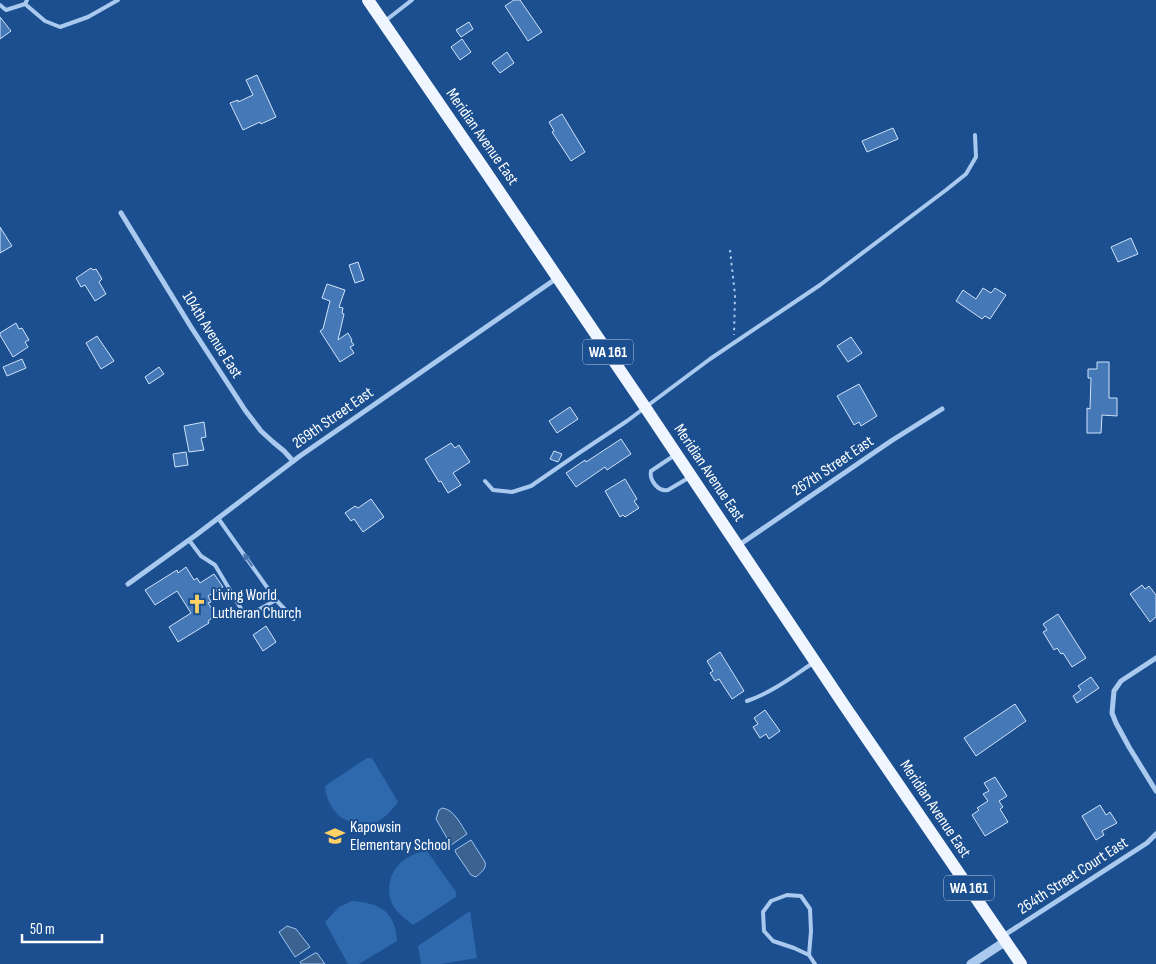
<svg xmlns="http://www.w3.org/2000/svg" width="1156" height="964" font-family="'Sofia Sans Condensed',sans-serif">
  <rect width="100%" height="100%" fill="#1b4f8f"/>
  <g fill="#2e69ad">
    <path d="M367,758H372L398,802C392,810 382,822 371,824C345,828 327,810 325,786Z"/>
    <path d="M427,851L456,892V897L413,925C404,918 392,909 390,898C385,872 403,854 427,851Z"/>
    <path d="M352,901C380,903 395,911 397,941L359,964H348L325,922L339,907Z"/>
    <polygon points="470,911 477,958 441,964 421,964 418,946"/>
  </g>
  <g fill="#3c6290" stroke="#9cc4f0">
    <path d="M442,808C454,809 461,825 467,834L451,845L436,819L439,810Z"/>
    <path d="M471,840L485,862C487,869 481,872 476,877L471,875L456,853L455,850Z"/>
    <polygon points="287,926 296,929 310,947 295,957 279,932"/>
    <polygon points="315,953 317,953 325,964 301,964 300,962"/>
  </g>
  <g fill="#4478b7" stroke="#cfe3fa">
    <polygon points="514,0 520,0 542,32 528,41 505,6"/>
    <polygon points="0,17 11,31 0,39"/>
    <polygon points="469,22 473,29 461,37 456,30"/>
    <polygon points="462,39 471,52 460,60 451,47"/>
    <polygon points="507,52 514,63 500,73 492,63"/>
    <polygon points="257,75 276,117 261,124 260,122 243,130 230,103 238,100 238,102 253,95 246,80"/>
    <polygon points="562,114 585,152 571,161 552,132 554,131 549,122"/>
    <polygon points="893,128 898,139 867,152 862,141"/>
    <polygon points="0,227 12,246 0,253"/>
    <polygon points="1131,238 1138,254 1118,262 1111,247"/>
    <polygon points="358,262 364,280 355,283 349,265"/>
    <polygon points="91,268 93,270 96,269 102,279 99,282 106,294 95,301 85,285 81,287 76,278"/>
    <polygon points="327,284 345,290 339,307 343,308 342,313 344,314 338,340 348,333 352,340 351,341 354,345 350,347 354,353 340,362 320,331 323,329 330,301 322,298"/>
    <polygon points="983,288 991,293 995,288 1006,295 990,319 985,316 982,319 956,301 963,290 976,299"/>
    <polygon points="16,323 19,329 22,328 29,340 25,342 28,347 13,357 0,335 0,333"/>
    <polygon points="97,336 114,361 101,369 86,343"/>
    <polygon points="851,337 862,353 848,362 837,346"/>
    <polygon points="22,359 26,368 7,376 3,367"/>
    <polygon points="1097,362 1109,362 1109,398 1117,398 1117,416 1102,415 1101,433 1087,433 1087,408 1090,409 1091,378 1088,378 1088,369 1097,369"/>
    <polygon points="159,367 164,374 149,384 145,377"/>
    <polygon points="859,384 877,416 861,426 859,422 854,425 837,396"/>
    <polygon points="570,407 578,419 557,433 549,421"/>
    <polygon points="204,422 206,437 201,438 204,450 189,452 184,426"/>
    <polygon points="621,439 631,454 607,470 605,467 576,487 566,473 585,460 586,462"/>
    <polygon points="451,443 455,448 459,445 470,462 453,473 461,485 448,493 441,481 439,482 425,459"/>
    <polygon points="554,451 562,454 558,462 550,459"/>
    <polygon points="186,452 188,465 175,467 173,454"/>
    <polygon points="625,479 637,499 634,501 639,508 625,517 623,515 620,517 605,491"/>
    <polygon points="371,499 384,517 363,532 354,519 351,521 345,513 355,506 358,508"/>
    <polygon points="186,567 194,580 197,578 200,583 214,574 223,587 208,596 211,602 208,603 216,615 208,621 209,623 178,642 169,627 191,613 177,591 155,605 145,590 177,570 178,573"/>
    <polygon points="1142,585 1145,589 1149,586 1156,595 1156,617 1150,622 1130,594"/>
    <polygon points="1058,614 1086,658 1072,667 1063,653 1061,654 1057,648 1054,650 1043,632 1047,630 1043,624"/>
    <polygon points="266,626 276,642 263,651 253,635"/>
    <polygon points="720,652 744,691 732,699 719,679 715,681 710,673 713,671 707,661"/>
    <polygon points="1091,677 1099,688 1077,703 1073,696 1081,690 1078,686"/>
    <polygon points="1015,704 1026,721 976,756 964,738"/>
    <polygon points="765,710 780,731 769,739 766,734 760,738 753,727 758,724 754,718"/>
    <polygon points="995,777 1007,796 999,801 1003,807 1000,809 1008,822 985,836 972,815 979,810 977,808 988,801 983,794 989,791 984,783"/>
    <polygon points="1100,805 1106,815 1110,812 1117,823 1102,831 1104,835 1096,840 1082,816"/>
  </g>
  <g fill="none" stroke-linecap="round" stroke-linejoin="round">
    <polyline stroke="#a9c9ee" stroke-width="2" stroke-dasharray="2.5 4" stroke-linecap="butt" points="730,250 735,295 734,335"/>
    <g stroke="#a9c9ee" stroke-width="4">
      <polyline points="25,4 45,21 60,27 88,17 118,0"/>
      <polyline points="0,5 6,10 25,4 27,0"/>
      <polyline points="385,21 412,0"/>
      <path d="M675,455L651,471C649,480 658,492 668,490L690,477"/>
      <polyline points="485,481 493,490 512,492 531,486 579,453 627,421 710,359 820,285 946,190 966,174 976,157 975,135"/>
      <polyline points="218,518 276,600 294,619"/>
      <polyline points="189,540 201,556 215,565 243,612 246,614 251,614 276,600"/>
      <path d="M747,701C771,693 792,677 813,663"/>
      <polyline points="809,955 811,931 810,909 801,896 787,895 771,901 763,912 764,931 773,941 794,948 809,955 815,964"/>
    </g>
    <g stroke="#a9c9ee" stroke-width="5">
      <polyline points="121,213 191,327 245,410 261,431 273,442 284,451 293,461"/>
      <polyline points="739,545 891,441 942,409"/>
      <polyline points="128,584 196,535 300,456 557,278"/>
      <polyline points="1156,658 1121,681 1114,691 1112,713 1116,723 1129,747 1156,791"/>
      <polyline points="1003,936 1147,843 1156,834"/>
    </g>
    <polyline stroke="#a9c9ee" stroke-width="9" points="971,964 1006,941"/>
    <polyline stroke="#f0f6ff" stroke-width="12" points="368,0 484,169 645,407 844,705 1021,964"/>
  </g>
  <defs><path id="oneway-solid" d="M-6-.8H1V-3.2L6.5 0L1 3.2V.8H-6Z" transform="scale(1.25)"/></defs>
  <use fill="#4674ac" href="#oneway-solid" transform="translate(248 560) rotate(-125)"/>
  <defs>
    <symbol id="church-bare" viewBox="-9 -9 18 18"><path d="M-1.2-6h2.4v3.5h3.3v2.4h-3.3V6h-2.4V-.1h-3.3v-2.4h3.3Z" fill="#ffd166" stroke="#1b4f8f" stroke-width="2.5" paint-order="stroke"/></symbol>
    <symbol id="school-bare" viewBox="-9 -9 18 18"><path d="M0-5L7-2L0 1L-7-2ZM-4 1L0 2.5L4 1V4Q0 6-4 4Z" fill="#ffd166" stroke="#1b4f8f" stroke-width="2.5" paint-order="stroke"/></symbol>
  </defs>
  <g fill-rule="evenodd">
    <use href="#church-bare" x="183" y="590" width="28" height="28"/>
    <use href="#school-bare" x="321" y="822" width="28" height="28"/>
  </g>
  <g text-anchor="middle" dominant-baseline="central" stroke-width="4" stroke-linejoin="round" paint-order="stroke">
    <g fill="#1b4f8f" stroke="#bbcadd" stroke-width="1">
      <rect x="583" y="339.5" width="50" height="25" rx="4"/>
      <rect x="944" y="875.5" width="50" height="25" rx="4"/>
    </g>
    <g font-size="15" font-weight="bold" fill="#fff">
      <text x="608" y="352">WA 161</text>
      <text x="969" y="888">WA 161</text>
    </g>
    <g font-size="16" fill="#fff" stroke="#1b4f8f">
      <text transform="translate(482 137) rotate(55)">Meridian Avenue East</text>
      <text transform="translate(212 335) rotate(58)">104th Avenue East</text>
      <text transform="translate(333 418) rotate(-35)">269th Street East</text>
      <text transform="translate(833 466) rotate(-34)">267th Street East</text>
      <text transform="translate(709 473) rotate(56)">Meridian Avenue East</text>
      <text transform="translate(935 809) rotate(56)">Meridian Avenue East</text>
      <text transform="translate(1073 876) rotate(-33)">264th Street Court East</text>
    </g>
    <g font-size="16" fill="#fff" stroke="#1b4f8f" text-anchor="start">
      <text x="212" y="595">Living World<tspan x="212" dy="18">Lutheran Church</tspan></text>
      <text x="350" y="827">Kapowsin<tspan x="350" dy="18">Elementary School</tspan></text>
    </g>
  </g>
  <path d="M22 934v8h80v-8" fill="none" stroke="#ffffff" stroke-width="2.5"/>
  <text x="30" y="934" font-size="15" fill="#ffffff" stroke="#1b4f8f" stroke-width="4" paint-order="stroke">50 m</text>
</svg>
